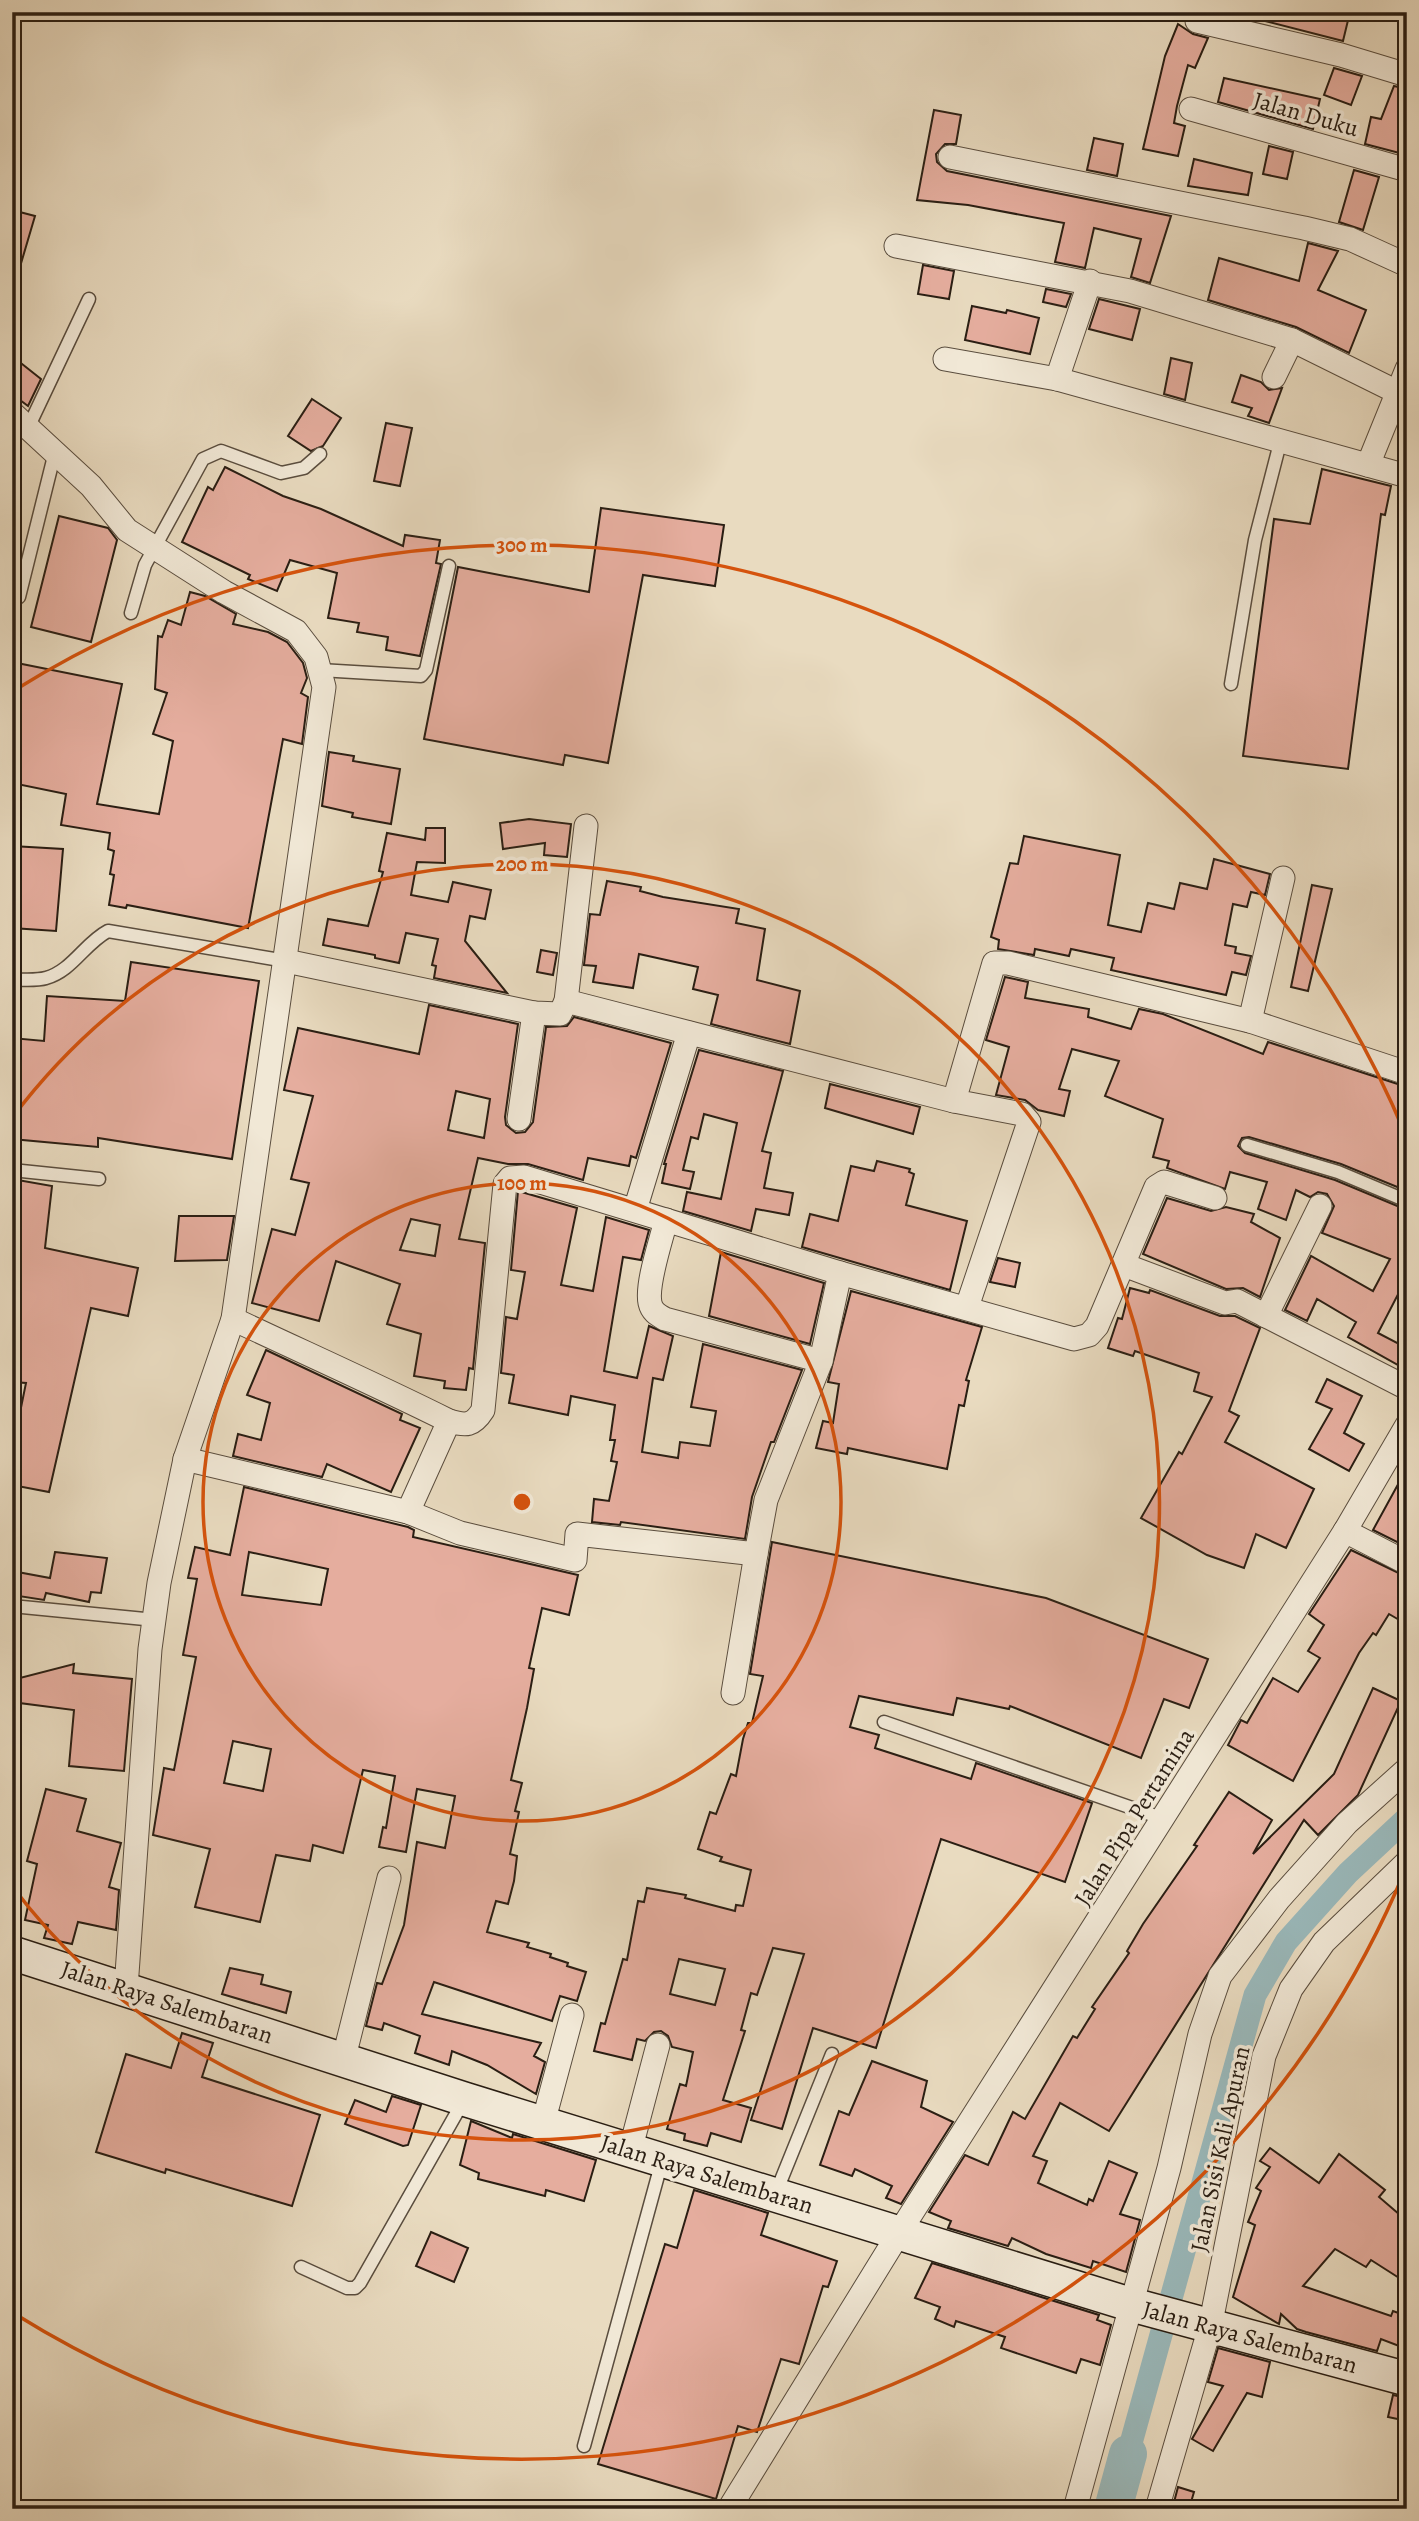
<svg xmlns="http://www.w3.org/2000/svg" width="1419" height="2521" font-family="Alegreya,serif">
  <rect width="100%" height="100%" fill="#e9dbc0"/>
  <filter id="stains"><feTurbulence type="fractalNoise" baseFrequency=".00286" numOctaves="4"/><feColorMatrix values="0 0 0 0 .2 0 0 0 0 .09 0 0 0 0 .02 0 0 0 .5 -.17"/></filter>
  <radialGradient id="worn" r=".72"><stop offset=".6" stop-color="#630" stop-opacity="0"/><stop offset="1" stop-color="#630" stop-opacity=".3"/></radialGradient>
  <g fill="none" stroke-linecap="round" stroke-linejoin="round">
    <polyline stroke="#9ab9bb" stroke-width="23" points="1128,2454 1255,1995 1286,1942 1348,1873 1407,1818"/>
    <polyline stroke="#9ab9bb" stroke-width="38" points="1113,2509 1128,2454"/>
  </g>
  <g fill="#e5ad9e" stroke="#2a1e13" stroke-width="2" fill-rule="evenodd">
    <polygon points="1258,12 1350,12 1343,41 1257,19"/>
    <polygon points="1178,24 1193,34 1208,38 1195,68 1188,65 1177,106 1174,123 1185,126 1178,156 1143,149 1165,56"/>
    <polygon points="1334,68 1362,76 1351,105 1324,95"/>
    <polygon points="1224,78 1320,99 1313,129 1218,102"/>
    <polygon points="1394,86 1407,89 1407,155 1365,144 1371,117 1381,119"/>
    <polygon points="934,110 961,115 956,144 945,144 936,154 937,162 947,171 1171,216 1150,283 1131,277 1141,239 1094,228 1085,268 1055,262 1064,223 968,205 917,200"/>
    <polygon points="1094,138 1123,144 1117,176 1087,170"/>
    <polygon points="1269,146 1293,152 1287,179 1263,174"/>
    <polygon points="1194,159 1252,173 1248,195 1188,186"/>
    <polygon points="1354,170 1379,177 1363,230 1339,222"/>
    <polygon points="12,210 35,216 17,277 12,277"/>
    <polygon points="1308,243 1338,251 1318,290 1366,310 1349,353 1296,327 1208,300 1219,258 1299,281"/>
    <polygon points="923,265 954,271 949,299 918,294"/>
    <polygon points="1046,289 1071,294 1066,307 1043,302"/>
    <polygon points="1099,299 1140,309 1132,340 1089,329"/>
    <polygon points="972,306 1006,313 1007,310 1039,318 1030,354 965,340"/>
    <polygon points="12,356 41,379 28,406 12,394"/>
    <polygon points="1171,358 1192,363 1185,400 1164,394"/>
    <polygon points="1241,375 1261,382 1269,390 1282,388 1269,423 1248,416 1252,408 1232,402"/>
    <polygon points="312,399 341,418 323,446 311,451 288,436"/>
    <polygon points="386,423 412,428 400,486 374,481"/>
    <polygon points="225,467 283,496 321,509 403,546 405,535 440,540 436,563 441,564 420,656 386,650 388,637 357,632 359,623 328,618 337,573 290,560 277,591 248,579 250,575 182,542 208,487 213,490"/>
    <polygon points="1322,469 1391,486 1385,515 1381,514 1348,769 1243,756 1274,519 1310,524"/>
    <polygon points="601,508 724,525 715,586 643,575 608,763 565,755 563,765 424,739 458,567 589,592"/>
    <polygon points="59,516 108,528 117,540 91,642 31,627"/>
    <polygon points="190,592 205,596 236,614 233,624 268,632 287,642 303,663 307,678 301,693 308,697 302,744 283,739 248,928 127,905 126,908 109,905 114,875 110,874 114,851 108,849 110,833 61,825 66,794 12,783 12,662 122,684 97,804 159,814 173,741 153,734 167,693 155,689 158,636 162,637 168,620 181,625"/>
    <polygon points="329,752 354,756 353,761 400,769 391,824 352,817 353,813 322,806"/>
    <polygon points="529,819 571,824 567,857 544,855 545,843 503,849 500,823"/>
    <polygon points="426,828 445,828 445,863 417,862 411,895 448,902 453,882 491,890 485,919 470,916 465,941 507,993 434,978 436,966 432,965 438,939 406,933 399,963 375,958 375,955 323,945 328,919 368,926 383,872 379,871 387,833 425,840"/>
    <polygon points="1024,836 1120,855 1108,925 1141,932 1148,903 1174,909 1180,883 1207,889 1214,859 1270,874 1265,895 1251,892 1247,907 1233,904 1225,945 1236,947 1235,953 1251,956 1246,975 1232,972 1226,995 1111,970 1114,958 1071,949 1069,956 1035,949 1034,955 998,949 999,940 991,937 1010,863 1018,864"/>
    <polygon points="12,846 63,849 56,931 12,928"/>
    <polygon points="607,881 641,887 640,891 663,897 739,909 736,923 765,929 757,980 800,991 790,1044 711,1024 718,995 693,989 698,967 639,954 633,988 593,982 596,966 584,965 590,914 600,915"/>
    <polygon points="1312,885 1332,889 1308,991 1291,987"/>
    <polygon points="541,950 557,953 553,975 537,972"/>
    <polygon points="131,962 259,981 232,1159 98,1138 98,1147 12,1139 12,1038 44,1041 47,996 125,1001"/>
    <polygon points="1005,977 1028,982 1025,998 1089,1009 1088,1017 1131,1029 1139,1009 1163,1014 1263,1054 1268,1042 1407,1087 1407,1191 1341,1164 1249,1137 1242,1138 1238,1146 1245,1153 1335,1180 1407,1210 1407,1277 1378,1333 1407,1348 1407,1370 1348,1337 1356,1322 1317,1299 1307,1321 1285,1310 1311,1256 1373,1291 1390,1259 1322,1233 1334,1206 1327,1194 1318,1192 1310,1197 1296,1190 1286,1220 1258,1209 1267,1182 1230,1172 1225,1189 1167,1168 1169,1161 1153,1157 1163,1119 1105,1096 1119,1061 1072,1049 1059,1089 1070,1091 1064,1116 1038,1110 1025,1100 996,1095 1009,1047 986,1040"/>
    <path d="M429,1005L518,1024L505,1117L506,1125L516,1133L525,1132L533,1122L546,1027L567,1026L574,1017L671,1043L636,1158L631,1156L629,1166L588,1158L583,1180L528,1164H508L478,1158L459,1239L485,1243L473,1369L469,1368L466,1390L444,1388L445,1381L414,1376L421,1334L387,1324L400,1284L336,1261L319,1321L252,1303L272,1229L295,1235L309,1183L291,1179L313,1096L284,1090L298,1028L419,1054ZM456,1091L490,1099L484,1138L448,1130ZM411,1219L440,1225L435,1256L400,1250Z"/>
    <polygon points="699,1050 783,1071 762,1151 771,1153 764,1188 793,1193 789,1215 756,1209 751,1231 683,1211 687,1192 721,1199 737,1123 704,1114 698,1139 691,1137 683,1170 694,1172 690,1189 662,1183 666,1164 664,1164"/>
    <polygon points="830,1084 920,1107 913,1134 825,1108"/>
    <polygon points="877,1161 910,1169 909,1172 914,1174 906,1205 967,1221 950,1290 802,1247 810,1214 838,1221 851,1166 874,1171"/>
    <polygon points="12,1179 52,1186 45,1248 138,1268 128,1316 91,1308 49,1492 12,1485 12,1452 26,1383 12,1382"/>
    <polygon points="518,1191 577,1208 561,1285 593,1291 606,1217 649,1230 641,1260 623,1257 604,1371 637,1378 649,1326 673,1336 663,1380 653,1378 642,1452 678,1458 680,1442 710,1446 716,1411 691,1407 703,1344 802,1370 774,1442 771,1442 752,1497 745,1539 621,1522 620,1525 592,1522 594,1499 609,1501 617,1462 611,1461 615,1440 610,1440 615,1405 571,1396 568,1415 509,1403 514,1375 501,1373 506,1317 517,1319 525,1272 511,1270"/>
    <polygon points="1167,1198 1211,1211 1226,1207 1254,1214 1251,1222 1280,1238 1260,1297 1243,1288 1226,1289 1143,1254"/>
    <polygon points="179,1216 234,1216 227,1260 175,1261"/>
    <polygon points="721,1252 824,1283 810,1344 709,1316"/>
    <polygon points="998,1258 1020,1263 1015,1287 990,1282"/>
    <polygon points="1130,1288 1149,1293 1150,1290 1220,1316 1235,1316 1260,1328 1229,1411 1239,1416 1225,1442 1314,1489 1286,1548 1256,1534 1244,1568 1207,1555 1141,1518 1179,1452 1182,1454 1212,1397 1194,1391 1199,1373 1135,1351 1133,1356 1108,1348 1118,1318 1122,1319"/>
    <polygon points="851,1291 982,1327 966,1380 969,1381 964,1406 959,1405 947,1469 848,1448 847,1454 816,1448 823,1421 833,1423 839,1384 828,1382"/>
    <polygon points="266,1350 402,1414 400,1420 420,1428 391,1492 327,1464 322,1477 233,1456 238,1434 261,1440 270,1403 247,1395"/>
    <polygon points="1327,1379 1362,1396 1344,1433 1364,1444 1349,1471 1309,1449 1332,1409 1316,1402"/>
    <polygon points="1407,1468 1407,1547 1373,1530"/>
    <path d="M244,1487L408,1527L414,1530L413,1537L578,1575L569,1615L542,1608L529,1668L534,1669L527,1708L511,1780L522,1783L515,1811L519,1812L510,1854L517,1856L514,1881L508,1904L496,1901L487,1932L529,1943L527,1947L551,1954L550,1957L568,1963L567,1966L586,1972L577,2001L560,1996L552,2021L434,1982L422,2014L541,2043L534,2056L545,2062L536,2094L487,2065L452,2051L449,2065L415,2053L420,2036L384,2023L382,2030L366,2026L377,1983L382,1984L404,1925L417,1842L445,1848L455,1796L417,1789L406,1852L379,1847L383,1827L386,1828L395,1776L363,1770L343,1853L313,1845L310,1861L276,1855L260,1922L195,1907L210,1849L153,1835L164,1768L174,1770L196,1657L183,1655L197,1579L188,1578L195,1547L230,1555ZM249,1552L328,1569L321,1605L242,1595ZM233,1741L271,1749L263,1791L224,1783Z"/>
    <path d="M772,1542L1046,1598L1208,1659L1189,1708L1164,1699L1141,1758L1010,1706L1009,1709L957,1698L953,1715L859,1696L850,1727L879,1735L875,1748L971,1779L976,1763L1092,1803L1065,1882L941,1839L876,2048L813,2028L782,2129L751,2120L804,1954L773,1948L757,1995L751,1993L741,2030L745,2031L723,2100L751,2108L741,2142L711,2133L707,2146L684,2140L685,2134L667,2129L680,2084L686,2086L693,2052L672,2047L668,2036L661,2031L654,2032L645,2041L637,2039L632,2060L594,2051L601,2023L605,2024L623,1959L627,1960L638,1901L644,1902L647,1888L686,1895L685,1898L735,1911L736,1905L743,1906L751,1870L720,1861L722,1857L698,1849L710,1812L716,1814L731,1774L736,1776L743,1739L748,1723H752L763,1676L750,1674ZM679,1959L725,1969L715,2005L670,1994Z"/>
    <polygon points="1351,1550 1407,1577 1407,1612 1401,1621 1389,1614 1376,1635 1373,1633 1359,1653 1293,1781 1228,1745 1241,1720 1247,1723 1273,1678 1298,1692 1320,1658 1308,1651 1324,1625 1309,1614"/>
    <polygon points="55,1552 107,1558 101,1593 91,1592 89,1602 46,1593 44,1600 12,1595 12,1571 50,1578"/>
    <polygon points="74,1664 73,1673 132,1679 124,1771 69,1766 74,1710 12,1702 12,1680"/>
    <polygon points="1373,1688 1401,1701 1358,1795 1318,1835 1304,1820 1109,2131 1060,2103 1033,2156 1047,2161 1038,2183 1087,2205 1089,2199 1093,2201 1109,2161 1137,2173 1120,2214 1140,2220 1126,2272 1093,2261 1091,2268 1046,2254 1012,2238 1008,2246 948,2228 951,2221 929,2212 965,2155 988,2165 1013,2112 1025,2119 1073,2036 1077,2038 1095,2009 1092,2007 1129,1953 1127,1951 1143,1924 1197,1846 1194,1845 1229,1792 1272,1820 1253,1854 1334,1774"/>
    <polygon points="46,1789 86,1799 77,1831 121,1843 109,1887 119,1890 116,1930 78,1922 72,1944 44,1938 48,1925 25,1920 37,1864 27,1861"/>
    <polygon points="230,1968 263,1975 261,1984 291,1992 286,2013 222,1994"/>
    <polygon points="182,2033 213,2043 202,2077 320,2115 292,2206 166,2169 165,2173 96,2152 126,2054 171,2068"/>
    <polygon points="872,2061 927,2081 921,2107 953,2122 901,2204 886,2198 892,2186 855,2169 852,2176 820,2165 839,2111 849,2115"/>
    <polygon points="392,2096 421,2105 408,2145 403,2146 345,2124 355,2100 386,2112"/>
    <polygon points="471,2121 512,2138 513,2134 596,2160 584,2201 546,2190 545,2196 478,2179 479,2173 460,2165"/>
    <polygon points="1270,2148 1319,2183 1339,2154 1385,2190 1379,2197 1407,2221 1407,2283 1371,2260 1366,2267 1335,2249 1303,2286 1391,2316 1393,2311 1407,2316 1407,2349 1381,2339 1377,2351 1306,2332 1297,2329 1281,2314 1279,2324 1233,2297 1255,2225 1248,2222 1261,2191 1256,2188 1270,2167 1260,2161"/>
    <polygon points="694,2190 768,2213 761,2235 837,2261 828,2287 823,2286 799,2364 781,2359 757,2432 738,2426 716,2499 598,2464 665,2244 677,2248"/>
    <polygon points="431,2232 468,2248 454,2282 416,2266"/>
    <polygon points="932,2263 1099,2315 1097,2320 1111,2325 1100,2365 1081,2359 1076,2373 1001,2348 1005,2337 956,2321 954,2327 935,2319 940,2307 915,2298"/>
    <polygon points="1218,2348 1270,2362 1262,2397 1247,2393 1213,2451 1192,2439 1223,2386 1208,2382"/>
    <polygon points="1393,2395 1407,2398 1407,2421 1388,2417"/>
    <polygon points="1178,2487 1194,2492 1189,2509 1173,2506"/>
  </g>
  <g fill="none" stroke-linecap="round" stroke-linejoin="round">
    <defs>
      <g id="lane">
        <polyline points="28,428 89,299"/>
        <polyline points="19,597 55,452"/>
        <polyline points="131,613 145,565 203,459 221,451 281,473 304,468 320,454"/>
        <polyline points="320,670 421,676 426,670 449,566"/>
        <polyline points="1231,684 1255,540 1280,443"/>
        <path d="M12,980C23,979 36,981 46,978C72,971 85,943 108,931L286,961"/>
        <polyline points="1247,1145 1338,1172 1407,1201"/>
        <polyline points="12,1170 99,1179"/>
        <polyline points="12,1606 155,1620"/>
        <polyline points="884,1722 1164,1819"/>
        <polyline points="775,2195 832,2054"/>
        <polyline points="301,2267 347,2288 355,2288 360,2283 464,2100"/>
        <polyline points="584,2446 662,2161"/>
      </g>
      <g id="street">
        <polyline points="1197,21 1341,55 1407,75"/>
        <polyline points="1191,109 1407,170"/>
        <polyline points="950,157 1304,228 1350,239 1407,265"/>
        <polyline points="896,246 1130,291 1292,340 1395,391"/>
        <polyline points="945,359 1057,379 1407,476"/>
        <polyline points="1274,377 1292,340"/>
        <polyline points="1057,379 1090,281"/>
        <polyline points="12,413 91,486 127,530 224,592 296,631 316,657 324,687 233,1319 185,1459 159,1583 150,1649 126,1988"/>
        <polyline points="1368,465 1407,369"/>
        <polyline points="286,961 534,1013 560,1014 566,1001 954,1101"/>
        <polyline points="566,1001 586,826"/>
        <polyline points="1250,1021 1283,878"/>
        <polyline points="519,1119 534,1013"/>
        <polyline points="635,1210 689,1033"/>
        <path d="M666,1220C661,1241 646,1284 650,1303C652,1312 658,1315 665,1319L821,1361"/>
        <polyline points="1124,1265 1225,1303 1237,1301 1407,1388"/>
        <polyline points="967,1307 1029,1122 1022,1114 954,1101 994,963 1008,963 1250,1021 1407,1073"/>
        <polyline points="1266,1316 1320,1206"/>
        <path d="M233,1319C305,1353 377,1385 449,1421C466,1426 473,1426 483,1410L505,1184L510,1178L524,1177L840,1273L1074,1339L1089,1335L1097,1326L1156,1187L1164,1182L1215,1198"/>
        <polyline points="185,1459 408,1512 460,1533 575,1560 577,1534 756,1554 766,1500 821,1361 840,1273"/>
        <polyline points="408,1512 449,1421"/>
        <polyline points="1345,1531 1407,1563"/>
        <polyline points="733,1693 756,1554"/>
        <polyline points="343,2061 389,1878"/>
        <polyline points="543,2123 572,2015"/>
        <polyline points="630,2151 658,2045"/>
        <polyline points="729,2509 899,2233 1345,1531 1407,1425"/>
        <polyline points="1075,2509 1169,2168 1200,2034 1220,1976 1279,1899 1347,1823 1407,1769"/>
        <polyline points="1157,2509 1210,2327 1264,2056 1291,1989 1324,1942 1407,1862"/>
      </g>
      <polyline id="secondary" points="12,1953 464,2099 1129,2304 1407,2379"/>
    </defs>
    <use href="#lane" stroke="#5a4d3e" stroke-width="15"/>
    <use href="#street" stroke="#5a4d3e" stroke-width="25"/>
    <use href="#secondary" stroke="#2a1e13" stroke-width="36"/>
    <use href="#lane" stroke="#f1e8d6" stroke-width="12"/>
    <use href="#street" stroke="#f1e8d6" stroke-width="23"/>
    <use href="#secondary" stroke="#f1e8d6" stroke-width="33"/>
  </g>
  <g fill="none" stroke="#d5530d" stroke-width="3.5">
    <circle cx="522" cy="1502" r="319"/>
    <path d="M12 1118A638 638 0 1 1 12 1886"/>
    <path d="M1406 1868A957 957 0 0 1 15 2314M15 690A957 957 0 0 1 1406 1136"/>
  </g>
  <g text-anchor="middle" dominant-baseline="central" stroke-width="7" stroke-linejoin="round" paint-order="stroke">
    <g font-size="24" fill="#2a1e13" stroke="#f1e8d6">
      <text transform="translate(1306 114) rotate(16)">Jalan Duku</text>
      <text transform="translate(1134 1817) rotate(-58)">Jalan Pipa Pertamina</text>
      <text transform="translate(167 2002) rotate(18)">Jalan Raya Salembaran</text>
      <text transform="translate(1220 2149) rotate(-78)">Jalan Sisi Kali Apuran</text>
      <text transform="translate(707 2174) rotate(17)">Jalan Raya Salembaran</text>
      <text transform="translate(1250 2337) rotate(15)">Jalan Raya Salembaran</text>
    </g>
  </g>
  <circle cx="522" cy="1502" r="10" fill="#d5530d" stroke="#f1e8d6" stroke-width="3.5"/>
  <g font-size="21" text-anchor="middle" font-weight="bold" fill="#d5530d" stroke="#f1e8d6" stroke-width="7" stroke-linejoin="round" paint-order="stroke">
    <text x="522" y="552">300 m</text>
    <text x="522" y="871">200 m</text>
    <text x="522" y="1190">100 m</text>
  </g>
  <rect width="1419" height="2521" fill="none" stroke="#e9dbc0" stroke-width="42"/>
  <rect x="14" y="14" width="1391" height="2493" fill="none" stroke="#2a1e13" stroke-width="3.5"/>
  <rect x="21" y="21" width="1377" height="2479" fill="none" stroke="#2a1e13" stroke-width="2"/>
  <rect width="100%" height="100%" filter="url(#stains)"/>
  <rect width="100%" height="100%" fill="url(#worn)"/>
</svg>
